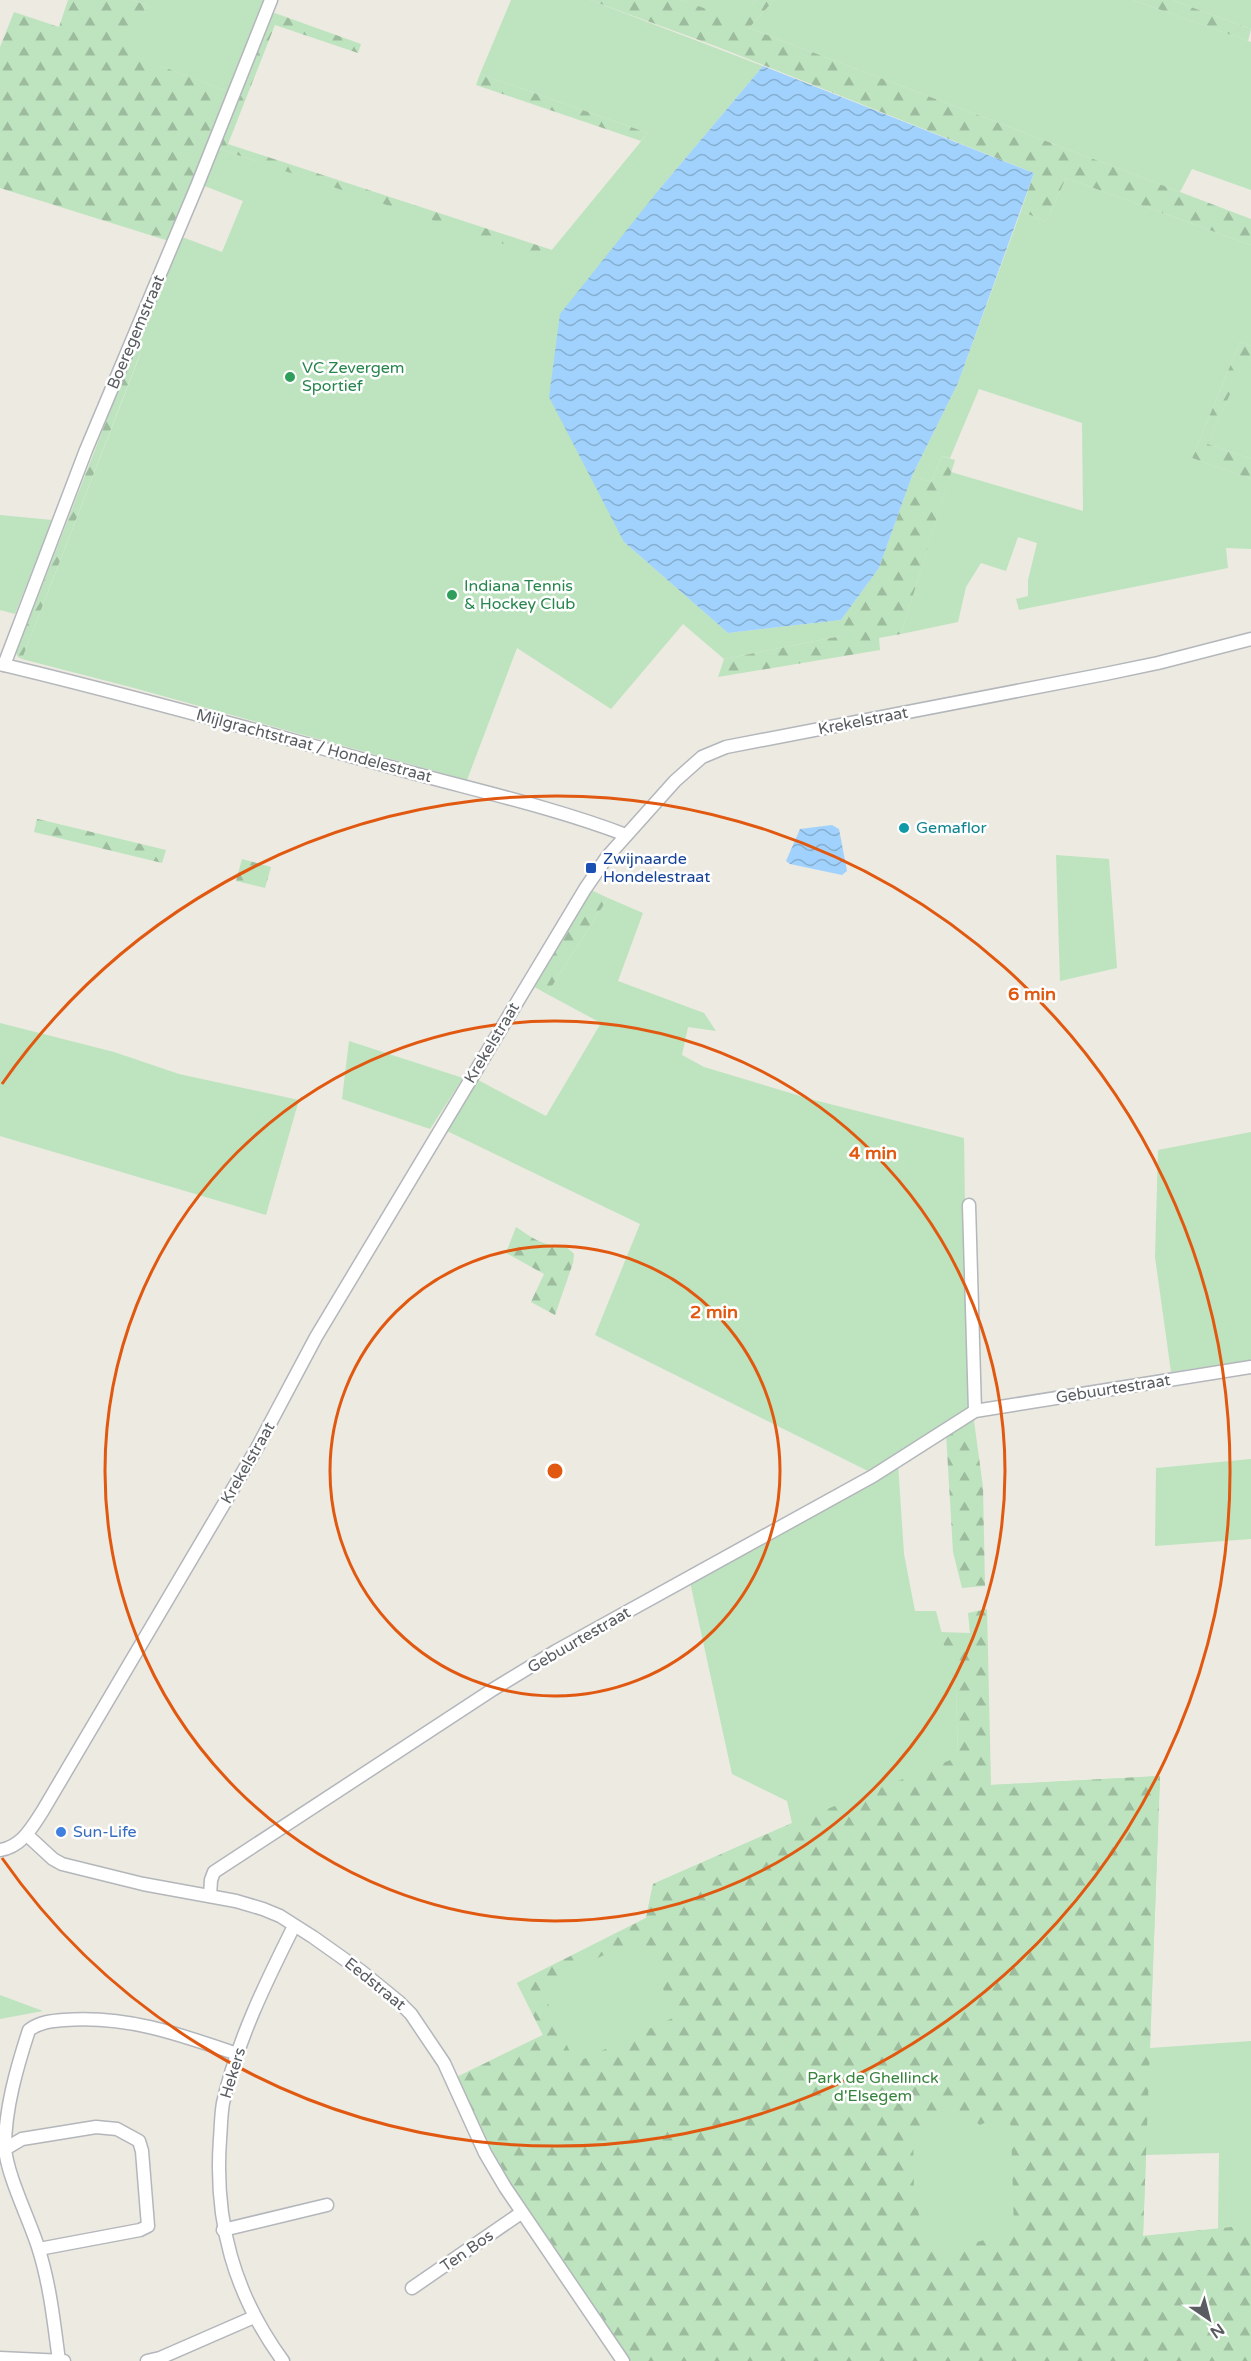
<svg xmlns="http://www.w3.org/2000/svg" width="1251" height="2361" font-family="'Varela Round',sans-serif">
  <defs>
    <pattern id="forest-firs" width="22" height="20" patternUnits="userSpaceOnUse" patternTransform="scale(1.5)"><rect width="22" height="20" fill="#bde4be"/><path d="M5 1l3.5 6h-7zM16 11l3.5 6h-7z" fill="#9dbc9e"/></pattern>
    <pattern id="water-waves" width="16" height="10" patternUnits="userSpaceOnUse" patternTransform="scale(1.5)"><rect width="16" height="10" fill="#a0d2fd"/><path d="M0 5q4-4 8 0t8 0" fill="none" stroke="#85aed0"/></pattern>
  </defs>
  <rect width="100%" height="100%" fill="#eceae1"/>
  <g fill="#bde4be" fill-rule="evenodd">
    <polygon points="132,0 266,0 229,92 128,54 147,5"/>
    <polygon points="511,0 590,0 763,66 657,192 624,542 728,633 841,620 841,636 724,659 683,624 611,709 517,648 467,780 134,688 22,659 140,355 133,352 182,237 222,252 243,201 202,185 216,148 546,257 648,133 480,74"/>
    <polygon points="681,0 756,0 738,21"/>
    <polygon points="774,0 1133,0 1251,42 1251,190 1192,169 1180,192 749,28"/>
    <polygon points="1172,0 1251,0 1251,29"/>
    <polygon points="1066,178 1251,245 1251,346 1240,342 1192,458 1251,479 1251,549 1226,548 1228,568 1019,610 1016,599 1028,596 1028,580 1037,543 1018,537 1006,571 981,563 966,587 958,622 901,634 951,472 1083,511 1082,423 979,389 950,458 942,456 931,482 912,476 958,383 1021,211 1046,222"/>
    <polygon points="1245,359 1251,361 1251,459 1208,444"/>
    <polygon points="0,515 52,520 15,614 0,610"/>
    <polygon points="1056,855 1109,859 1117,968 1060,981"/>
    <polygon points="608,898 643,913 618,981 704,1013 716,1031 688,1027 682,1055 704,1067 810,1099 964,1138 968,1411 872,1473 595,1335 640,1224 447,1131 478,1080 546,1116 601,1023 547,994"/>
    <polygon points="0,1023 114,1052 179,1074 299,1100 266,1215 0,1136"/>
    <polygon points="349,1041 463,1078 430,1129 342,1099"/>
    <polygon points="1251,1132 1251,1360 1171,1372 1155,1257 1158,1150"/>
    <polygon points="1251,1459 1251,1539 1155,1546 1156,1468"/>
    <path d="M898,1464L904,1554L915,1611H936L956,1687L958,1756L991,1785L1160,1776L1150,2048L1251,2041V2361H630L510,2183L491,2150L457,2077L543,2035L517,1983L646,1918L653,1884L792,1823L787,1801L732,1774L690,1582ZM1219,2153L1218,2229L1143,2236L1146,2155Z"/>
    <polygon points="0,1995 43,2011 0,2019"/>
  </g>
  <g fill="url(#forest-firs)" fill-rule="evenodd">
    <polygon points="68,0 132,0 147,5 129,54 229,92 169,241 0,188 0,47 14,12 59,27"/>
    <polygon points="590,0 681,0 738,20 756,0 774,0 749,28 1251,219 1251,245 1066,178 1046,222 1021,211 1034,173 718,47"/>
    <polygon points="1133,0 1172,0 1251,29 1248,41"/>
    <polygon points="272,12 361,44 358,53 275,25 228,144 552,250 546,258 216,148"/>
    <polygon points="480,74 648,133 641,141 476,85"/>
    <polygon points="1240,342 1251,346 1251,361 1245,360 1208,444 1251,459 1251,479 1192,458"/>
    <polygon points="133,352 140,354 22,659 18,657 16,653"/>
    <polygon points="942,456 955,460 901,634 879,638 880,650 718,677 724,659 841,636 841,620 879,568 912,476 931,482"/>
    <polygon points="37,819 38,819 166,850 162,863 34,832"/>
    <polygon points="242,859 271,867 265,888 236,881"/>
    <polygon points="591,890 608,898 547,994 531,985"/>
    <path d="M516,1227C525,1233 536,1241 547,1244C559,1248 562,1241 574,1254L573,1263L555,1315L531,1302L544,1274L506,1253Z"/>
    <polygon points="975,1415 977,1417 974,1421 983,1487 985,1586 962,1588 953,1552 946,1433"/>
    <path d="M987,1609L991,1785L1160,1776L1143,2236L1251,2225V2361H630L510,2183L491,2150L457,2077L543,2035L517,1983L646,1918L653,1884L792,1823L958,1757L956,1687L940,1632L970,1633L968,1613ZM641,1937L675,2017L575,2063L540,1986ZM959,2110L980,2125L1008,2112L1011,2128L1014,2231L957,2248L928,2252L914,2194L913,2129Z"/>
  </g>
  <g fill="url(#water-waves)">
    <polygon points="763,66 1034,173 958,383 912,476 879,568 841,620 728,633 624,542 549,397 560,314 657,192"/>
    <polygon points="832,825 839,829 847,871 842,875 790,864 786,861 800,829"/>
  </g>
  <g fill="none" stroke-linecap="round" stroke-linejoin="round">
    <defs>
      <g id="minor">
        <path d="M0,664C131,695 261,732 391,767C469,789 550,806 626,835"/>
        <polyline points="4,665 86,450 197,186 271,0"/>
        <polyline points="969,1205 975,1411"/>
        <polyline points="27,1835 53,1859 62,1864 143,1884 236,1901 263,1909 280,1916 313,1937 361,1971 399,2002 411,2014 444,2063 485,2153 505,2187 623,2361"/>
        <path d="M0,1850C21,1847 31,1829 42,1812L257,1448L316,1337L585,889L607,857L675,781L702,757L726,747L1105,674L1158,663L1251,639"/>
        <polyline points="210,1896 211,1880 214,1872 492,1690 556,1651 873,1476 975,1411 1251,1367"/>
        <polyline points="5,2149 22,2139 96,2127 117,2129 139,2141 142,2151 148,2226 140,2230 39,2249"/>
        <polyline points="223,2230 327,2205"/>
        <polyline points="412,2288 521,2213"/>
        <polyline points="0,2358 64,2361"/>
        <path d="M59,2361C54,2323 50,2284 38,2247C30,2221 6,2173 5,2147C5,2108 17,2067 29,2030C40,2022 51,2021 64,2020C126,2015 179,2034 237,2054"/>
        <polyline points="147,2361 160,2358 254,2317"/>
        <path d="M283,2361C234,2294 214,2222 220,2139C221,2127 221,2114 223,2103C237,2041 266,1982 294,1926"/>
      </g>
    </defs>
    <use href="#minor" stroke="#b3b6bb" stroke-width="15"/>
    <use href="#minor" stroke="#fff" stroke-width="12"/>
  </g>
  <g fill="none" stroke="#e15910" stroke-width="3">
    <circle cx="555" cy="1471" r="225"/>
    <circle cx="555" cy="1471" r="450"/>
    <path d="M2 1084A675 675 0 1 1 2 1858"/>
  </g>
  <g fill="#2e9e5b" stroke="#fff" stroke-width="2">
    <circle cx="290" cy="377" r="6"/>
    <circle cx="452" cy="595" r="6"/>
  </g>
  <circle fill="#0f9aa8" stroke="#fff" stroke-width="2" cx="904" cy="828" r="6"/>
  <rect fill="#1a4fb4" stroke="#fff" stroke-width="2" x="585" y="862" width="12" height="12" rx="3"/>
  <circle fill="#3f7fe0" stroke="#fff" stroke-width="2" cx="61" cy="1832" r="6"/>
  <g text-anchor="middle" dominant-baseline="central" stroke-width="5" stroke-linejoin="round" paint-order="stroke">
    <g font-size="16" fill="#595d61" stroke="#fff">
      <text transform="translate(136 332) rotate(-67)">Boeregemstraat</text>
      <text transform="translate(863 721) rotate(-11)">Krekelstraat</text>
      <text transform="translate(314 746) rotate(15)">Mijlgrachtstraat / Hondelestraat</text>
      <text transform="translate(492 1043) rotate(-59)">Krekelstraat</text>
      <text transform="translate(1113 1389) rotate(-9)">Gebuurtestraat</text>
      <text transform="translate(248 1463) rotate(-60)">Krekelstraat</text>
      <text transform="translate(579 1640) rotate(-30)">Gebuurtestraat</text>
      <text transform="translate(375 1984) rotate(39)">Eedstraat</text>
      <text transform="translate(233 2073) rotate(-73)">Hekers</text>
      <text transform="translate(467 2251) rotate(-35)">Ten Bos</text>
    </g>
    <g font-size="16" fill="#27864d" stroke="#fff" text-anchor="start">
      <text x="302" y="368">VC Zevergem<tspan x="302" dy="18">Sportief</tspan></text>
      <text x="464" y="586">Indiana Tennis<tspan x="464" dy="18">&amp; Hockey Club</tspan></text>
    </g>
    <g font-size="16" fill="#0d838f" stroke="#fff" text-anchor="start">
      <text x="916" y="828">Gemaflor</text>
    </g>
    <g font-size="16" fill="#164399" stroke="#fff" text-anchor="start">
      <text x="603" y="859">Zwijnaarde<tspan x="603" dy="18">Hondelestraat</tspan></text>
    </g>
    <g font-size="16" fill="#366cbe" stroke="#fff" text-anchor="start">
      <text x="73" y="1832">Sun-Life</text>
    </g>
    <g font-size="16" fill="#36843c" stroke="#fff">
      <text x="873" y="2078">Park de Ghellinck<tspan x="873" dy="18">d'Elsegem</tspan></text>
    </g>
  </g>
  <circle cx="555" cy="1471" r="9" fill="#e15910" stroke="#fff" stroke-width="3"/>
  <g font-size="18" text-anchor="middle" font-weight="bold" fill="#e15910" stroke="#fff" stroke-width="5" stroke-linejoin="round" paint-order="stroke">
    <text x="1032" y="1000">6 min</text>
    <text x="873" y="1159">4 min</text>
    <text x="714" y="1318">2 min</text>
  </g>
  <g transform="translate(1209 2319) rotate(145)" stroke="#ffffff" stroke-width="4.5" paint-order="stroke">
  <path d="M0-4.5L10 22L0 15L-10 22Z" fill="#595d61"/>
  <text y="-9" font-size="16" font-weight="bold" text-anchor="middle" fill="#595d61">N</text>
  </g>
</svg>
